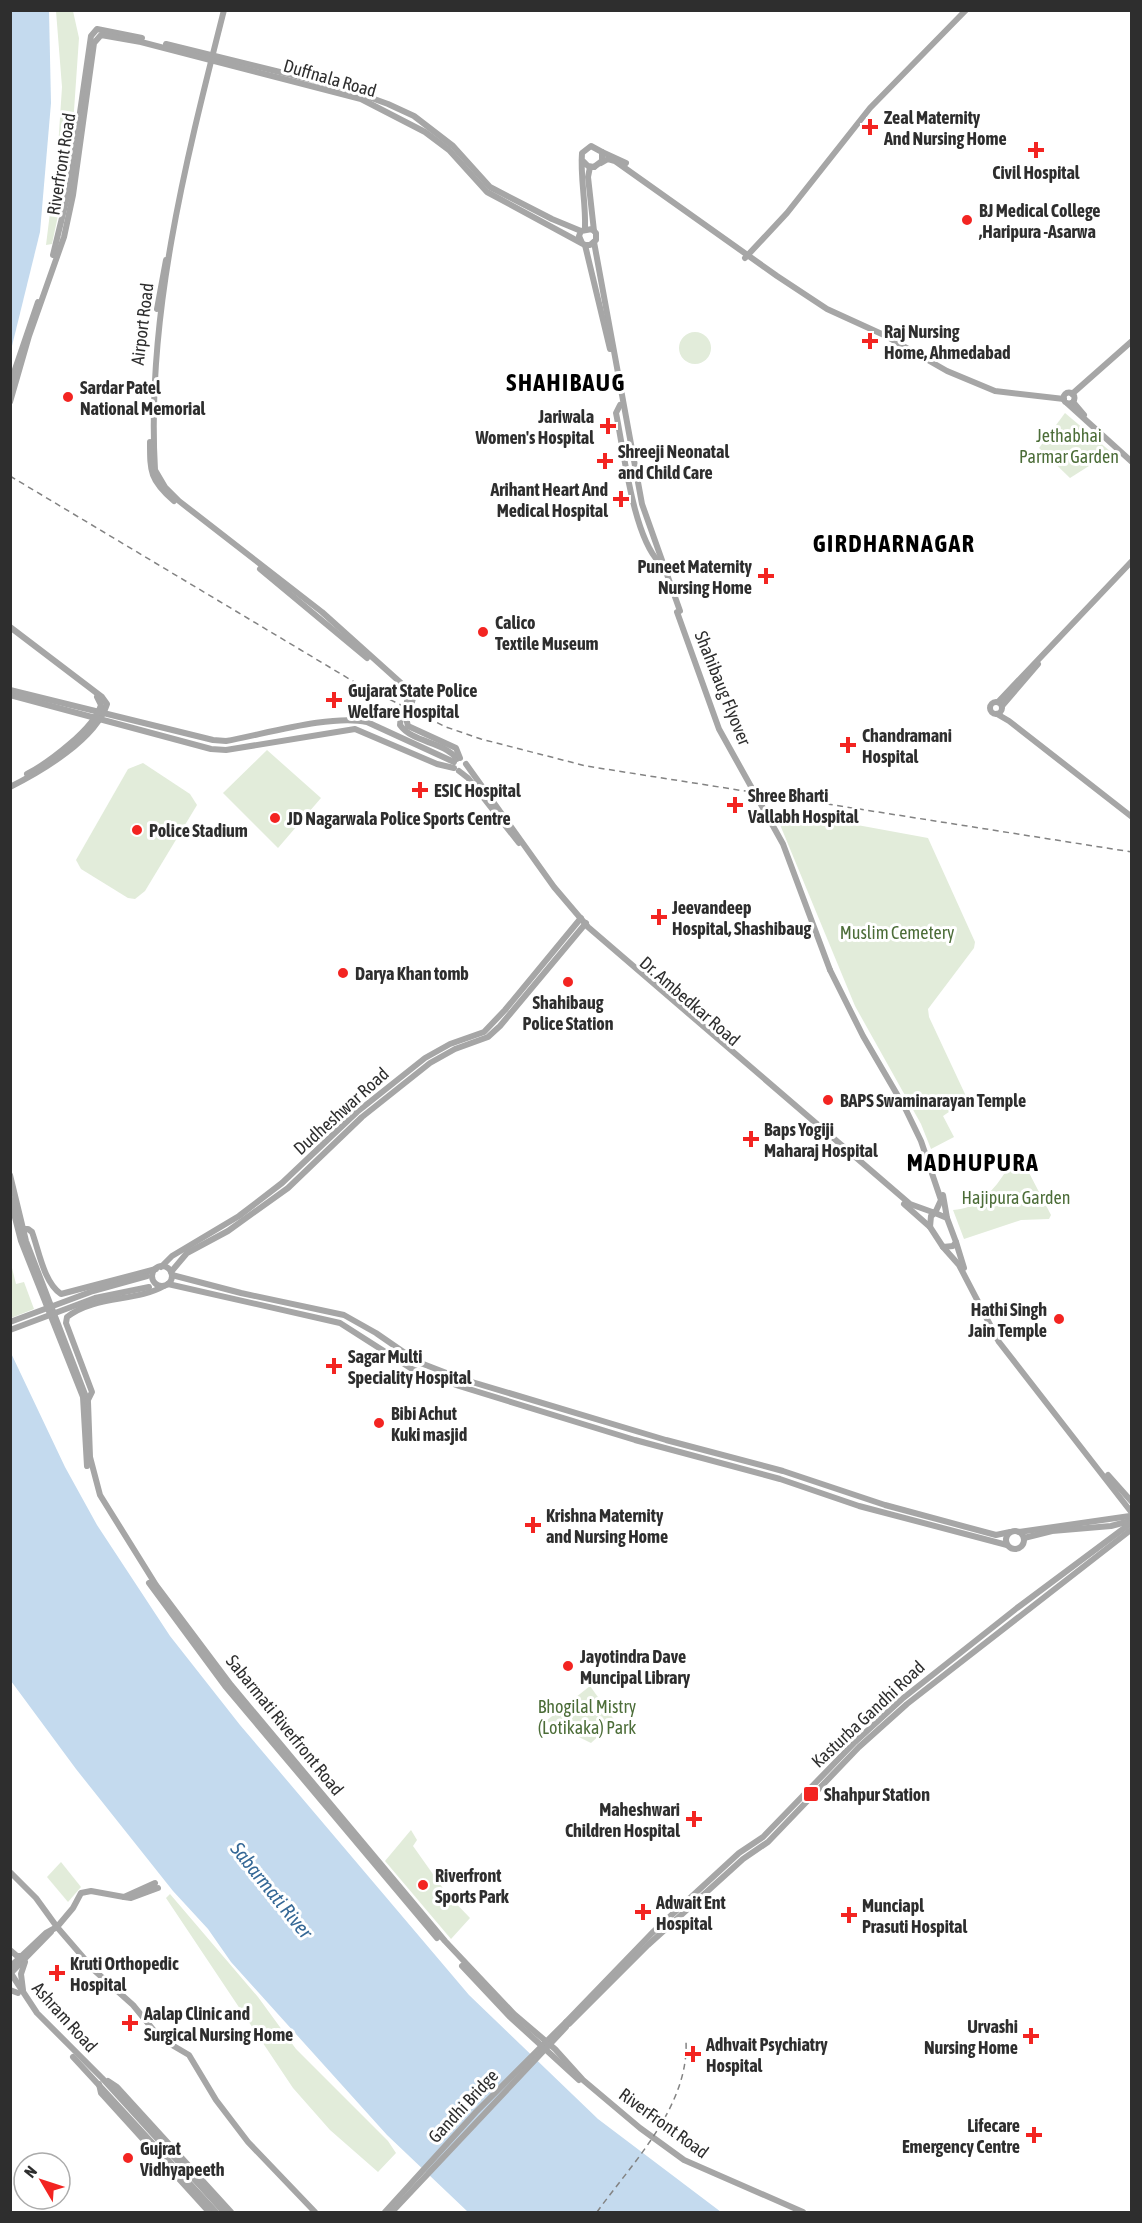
<svg xmlns="http://www.w3.org/2000/svg" width="1142" height="2223" font-family="'Asap Condensed',sans-serif">
  <rect width="100%" height="100%" fill="#fff"/>
  <g fill="#e2ecda">
    <polygon points="56,11 73,11 79,38 73,125 64,187 52,244 46,245 58,148 62,87"/>
    <circle cx="695" cy="348" r="16"/>
    <polygon points="1065,413 1111,452 1070,478 1039,448"/>
    <polygon points="267,750 321,798 278,848 223,793"/>
    <polygon points="143,763 190,794 197,805 145,891 135,899 128,898 81,869 76,860 128,769"/>
    <polygon points="770,809 928,838 975,942 974,948 928,1009 929,1017 965,1094 965,1101 943,1116 954,1137 931,1149 921,1124 855,1006 776,815"/>
    <path d="M1020,1165L1026,1167L1051,1215L1049,1219L1021,1220L964,1239L953,1210C977,1209 995,1190 1007,1169Z"/>
    <polygon points="11,1264 16,1284 24,1282 34,1309 11,1318"/>
    <polygon points="590,1686 615,1721 591,1743 546,1721"/>
    <polygon points="411,1830 417,1840 413,1846 447,1894 470,1918 451,1939 385,1861"/>
    <polygon points="61,1862 81,1887 68,1902 47,1877"/>
    <polygon points="170,1894 258,1997 296,2049 388,2141 396,2153 378,2172 330,2130 293,2088 166,1898"/>
  </g>
  <g fill="#c4daee">
    <polygon points="11,10 49,11 51,103 40,232 11,350"/>
    <polygon points="10,1351 65,1467 97,1525 170,1636 240,1725 469,1995 598,2119 721,2212 468,2212 387,2135 231,1962 208,1929 173,1891 76,1769 11,1681"/>
  </g>
  <g fill="none" stroke-linecap="round" stroke-linejoin="round">
    <g stroke="#a6a6a6" stroke-width="6">
      <path d="M224,10C186,160 146,315 155,470L165,487L179,501L322,612L411,692L414,695L410,709"/>
      <polyline points="166,44 341,87 388,104 414,116 453,146 490,187 552,219 581,231"/>
      <polyline points="602,152 626,163"/>
      <path d="M582,160L588,166L594,167L602,161V152L591,146L582,153C580,177 586,203 585,228"/>
      <polyline points="601,163 608,159 615,161 777,276 827,309 884,335 947,371 995,391 1064,399"/>
      <polyline points="594,167 590,167 588,177 594,231"/>
      <polyline points="594,242 642,504 680,611"/>
      <polyline points="585,245 610,349"/>
      <polyline points="53,255 69,189 91,36 97,29 142,38"/>
      <polyline points="745,258 787,213 870,108 966,10"/>
      <polyline points="157,309 166,260"/>
      <polyline points="10,384 38,302"/>
      <circle cx="1069" cy="398" r="5.5"/>
      <polyline points="1072,394 1132,341"/>
      <polyline points="10,402 29,336 64,237 73,195 94,43 101,35 141,42 361,99 425,132 449,150 487,192 585,245 590,245 596,240 596,233 592,229 581,231 579,236 582,243"/>
      <polyline points="1073,402 1084,415"/>
      <polyline points="1068,404 1132,462"/>
      <path d="M620,405L616,413C624,452 633,535 659,562"/>
      <path d="M150,442C150,472 150,480 174,501"/>
      <polyline points="260,569 367,658"/>
      <path d="M10,627L102,697L107,704C96,739 42,771 10,787"/>
      <polyline points="402,689 408,696 406,707"/>
      <path d="M10,690L213,740L226,741C265,734 331,714 367,722L454,762"/>
      <polyline points="10,695 211,749 226,750 355,729 437,764 454,768"/>
      <circle cx="996" cy="708" r="6"/>
      <polyline points="998,702 1132,561"/>
      <polyline points="1002,706 1038,664"/>
      <polyline points="997,714 1009,721 1132,817"/>
      <path d="M401,716L400,725C413,743 443,741 457,759"/>
      <polyline points="406,718 408,726 456,748 460,758"/>
      <polyline points="466,764 554,887 588,927 910,1204 935,1213 941,1200 921,1141 905,1108 863,1036 830,970"/>
      <polyline points="459,771 468,778 519,843"/>
      <path d="M27,774C48,763 94,729 101,705L97,697"/>
      <polyline points="10,1175 26,1241 88,1402 90,1457 100,1495 156,1585 231,1685 445,1941 514,2014 555,2049 583,2080 640,2128 684,2160 803,2212"/>
      <polyline points="943,1195 947,1218"/>
      <polyline points="10,1198 21,1241 83,1397 87,1466"/>
      <polyline points="904,1204 930,1227"/>
      <polygon points="935,1213 947,1218 956,1242 953,1246 943,1247 930,1227 931,1216"/>
      <path d="M19,1229H28L32,1232C39,1251 44,1283 61,1294L156,1269"/>
      <polyline points="956,1242 964,1268"/>
      <polyline points="943,1247 959,1265 999,1342 1132,1513"/>
      <circle cx="162" cy="1276" r="10"/>
      <polyline points="161,1267 172,1256 239,1216 282,1183 357,1112 425,1058 450,1044 484,1032 505,1010 581,918"/>
      <polyline points="171,1272 187,1253 228,1231 288,1188 362,1117 430,1063 455,1049 488,1037 500,1026 586,923"/>
      <polyline points="172,1275 241,1293 344,1315 376,1333 418,1362 462,1379 666,1440 783,1471 885,1505 996,1535 1010,1532"/>
      <polyline points="168,1284 340,1323 412,1369 459,1386 635,1440 780,1479 859,1506 1007,1545"/>
      <path d="M87,1402L92,1392L66,1323L67,1317C95,1295 136,1302 164,1286"/>
      <polyline points="1108,1475 1132,1502"/>
      <circle cx="1015" cy="1540" r="9"/>
      <polyline points="1019,1532 1130,1516"/>
      <polyline points="1024,1538 1052,1531 1111,1526 1130,1521"/>
      <polyline points="149,1583 225,1686 437,1938"/>
      <polyline points="10,1872 36,1898 57,1927 73,1908 81,1893 91,1891 124,1897"/>
      <polyline points="155,1883 124,1897 131,1898 158,1888"/>
      <polyline points="10,1950 17,1956 22,1956"/>
      <polyline points="462,1966 509,2016 579,2080"/>
      <polyline points="10,1967 46,1933 57,1927 95,1971 133,2005 160,2038 189,2055 216,2100 248,2142 315,2212"/>
      <polyline points="10,1972 37,2013 102,2078 224,2212"/>
      <polyline points="10,1974 51,1932"/>
      <polyline points="10,1990 18,1993"/>
      <polyline points="23,1990 21,1974 25,1962"/>
      <polyline points="566,2022 652,1933 739,1853 763,1837 855,1742 902,1699 1017,1608 1131,1523"/>
      <polyline points="569,2024 648,1945 743,1859 768,1842 859,1747 907,1704 1132,1529"/>
      <polyline points="73,2057 216,2212"/>
      <polyline points="108,2081 117,2087 231,2212"/>
      <polyline points="99,2084 101,2093 209,2212"/>
    </g>
    <g stroke="#838383" stroke-width="1.5" stroke-dasharray="6 4.5" stroke-linecap="butt">
      <polyline points="10,476 356,683 446,727 481,739 586,766 1132,852"/>
      <path d="M597,2212C633,2162 689,2106 686,2041"/>
    </g>
    <g stroke="#a6a6a6" stroke-width="6">
      <polyline points="677,612 719,729 783,844 830,970"/>
      <polyline points="10,1322 93,1291 147,1276"/>
      <polyline points="10,1330 95,1298 149,1287"/>
      <polyline points="385,2212 476,2112 566,2022"/>
      <polyline points="392,2212 566,2027"/>
    </g>
  </g>
  <g fill="#f32421" stroke="#fff" stroke-width="2">
    <path d="M867 118h6v6h6v6h-6v6h-6v-6h-6v-6h6z"/>
    <path d="M1033 141h6v6h6v6h-6v6h-6v-6h-6v-6h6z"/>
    <circle cx="967" cy="220" r="6"/>
    <path d="M867 332h6v6h6v6h-6v6h-6v-6h-6v-6h6z"/>
    <circle cx="68" cy="397" r="6"/>
    <path d="M605 417h6v6h6v6h-6v6h-6v-6h-6v-6h6z"/>
    <path d="M602 452h6v6h6v6h-6v6h-6v-6h-6v-6h6z"/>
    <path d="M618 490h6v6h6v6h-6v6h-6v-6h-6v-6h6z"/>
    <path d="M763 567h6v6h6v6h-6v6h-6v-6h-6v-6h6z"/>
    <circle cx="483" cy="632" r="6"/>
    <path d="M331 691h6v6h6v6h-6v6h-6v-6h-6v-6h6z"/>
    <path d="M845 736h6v6h6v6h-6v6h-6v-6h-6v-6h6z"/>
    <path d="M417 781h6v6h6v6h-6v6h-6v-6h-6v-6h6z"/>
    <path d="M732 796h6v6h6v6h-6v6h-6v-6h-6v-6h6z"/>
    <circle cx="275" cy="818" r="6"/>
    <circle cx="137" cy="830" r="6"/>
    <path d="M656 908h6v6h6v6h-6v6h-6v-6h-6v-6h6z"/>
    <circle cx="343" cy="973" r="6"/>
    <circle cx="568" cy="982" r="6"/>
    <circle cx="828" cy="1100" r="6"/>
    <path d="M748 1130h6v6h6v6h-6v6h-6v-6h-6v-6h6z"/>
    <circle cx="1059" cy="1319" r="6"/>
    <path d="M331 1357h6v6h6v6h-6v6h-6v-6h-6v-6h6z"/>
    <circle cx="379" cy="1423" r="6"/>
    <path d="M530 1516h6v6h6v6h-6v6h-6v-6h-6v-6h6z"/>
    <circle cx="568" cy="1666" r="6"/>
    <rect x="803" y="1786" width="16" height="16" rx="3"/>
    <path d="M691 1810h6v6h6v6h-6v6h-6v-6h-6v-6h6z"/>
    <circle cx="423" cy="1885" r="6"/>
    <path d="M640 1903h6v6h6v6h-6v6h-6v-6h-6v-6h6z"/>
    <path d="M846 1906h6v6h6v6h-6v6h-6v-6h-6v-6h6z"/>
    <path d="M54 1964h6v6h6v6h-6v6h-6v-6h-6v-6h6z"/>
    <path d="M127 2014h6v6h6v6h-6v6h-6v-6h-6v-6h6z"/>
    <path d="M1028 2027h6v6h6v6h-6v6h-6v-6h-6v-6h6z"/>
    <path d="M690 2045h6v6h6v6h-6v6h-6v-6h-6v-6h6z"/>
    <path d="M1031 2126h6v6h6v6h-6v6h-6v-6h-6v-6h6z"/>
    <circle cx="128" cy="2158" r="6"/>
  </g>
  <g text-anchor="middle" dominant-baseline="central" stroke-width="6" stroke-linejoin="round" paint-order="stroke">
    <g font-size="18" fill="#2e2e2e" stroke="#fff">
      <text transform="translate(330 78) rotate(16)">Duffnala Road</text>
      <text transform="translate(61 164) rotate(-81)">Riverfront Road</text>
      <text transform="translate(142 324) rotate(-83)">Airport Road</text>
      <text transform="translate(723 688) rotate(68)">Shahibaug Flyover</text>
      <text transform="translate(690 1001) rotate(41)">Dr. Ambedkar Road</text>
      <text transform="translate(341 1111) rotate(-42)">Dudheshwar Road</text>
      <text transform="translate(868 1714) rotate(-43)">Kasturba Gandhi Road</text>
      <text transform="translate(285 1725) rotate(51)">Sabarmati Riverfront Road</text>
      <text transform="translate(65 2017) rotate(48)">Ashram Road</text>
      <text transform="translate(463 2106) rotate(-47)">Gandhi Bridge</text>
      <text transform="translate(664 2123) rotate(36)">RiverFront Road</text>
    </g>
    <g font-size="18" font-weight="bold" fill="#2e2e2e" stroke="#fff" text-anchor="start">
      <text x="884" y="117">Zeal Maternity<tspan x="884" dy="21">And Nursing Home</tspan></text>
      <text x="1036" y="172" text-anchor="middle">Civil Hospital</text>
      <text x="979" y="210">BJ Medical College<tspan x="979" dy="21">,Haripura -Asarwa</tspan></text>
      <text x="884" y="331">Raj Nursing<tspan x="884" dy="21">Home, Ahmedabad</tspan></text>
      <text x="80" y="387">Sardar Patel<tspan x="80" dy="21">National Memorial</tspan></text>
      <text x="594" y="416" text-anchor="end">Jariwala<tspan x="594" dy="21">Women's Hospital</tspan></text>
      <text x="618" y="451">Shreeji Neonatal<tspan x="618" dy="21">and Child Care</tspan></text>
      <text x="608" y="489" text-anchor="end">Arihant Heart And<tspan x="608" dy="21">Medical Hospital</tspan></text>
      <text x="752" y="566" text-anchor="end">Puneet Maternity<tspan x="752" dy="21">Nursing Home</tspan></text>
      <text x="495" y="622">Calico<tspan x="495" dy="21">Textile Museum</tspan></text>
      <text x="348" y="690">Gujarat State Police<tspan x="348" dy="21">Welfare Hospital</tspan></text>
      <text x="862" y="735">Chandramani<tspan x="862" dy="21">Hospital</tspan></text>
      <text x="434" y="790">ESIC Hospital</text>
      <text x="748" y="795">Shree Bharti<tspan x="748" dy="21">Vallabh Hospital</tspan></text>
      <text x="287" y="818">JD Nagarwala Police Sports Centre</text>
      <text x="149" y="830">Police Stadium</text>
      <text x="672" y="907">Jeevandeep<tspan x="672" dy="21">Hospital, Shashibaug</tspan></text>
      <text x="355" y="973">Darya Khan tomb</text>
      <text x="568" y="1002" text-anchor="middle">Shahibaug<tspan x="568" dy="21">Police Station</tspan></text>
      <text x="840" y="1100">BAPS Swaminarayan Temple</text>
      <text x="764" y="1129">Baps Yogiji<tspan x="764" dy="21">Maharaj Hospital</tspan></text>
      <text x="1047" y="1309" text-anchor="end">Hathi Singh<tspan x="1047" dy="21">Jain Temple</tspan></text>
      <text x="348" y="1356">Sagar Multi<tspan x="348" dy="21">Speciality Hospital</tspan></text>
      <text x="391" y="1413">Bibi Achut<tspan x="391" dy="21">Kuki masjid</tspan></text>
      <text x="546" y="1515">Krishna Maternity<tspan x="546" dy="21">and Nursing Home</tspan></text>
      <text x="580" y="1656">Jayotindra Dave<tspan x="580" dy="21">Muncipal Library</tspan></text>
      <text x="824" y="1794">Shahpur Station</text>
      <text x="680" y="1809" text-anchor="end">Maheshwari<tspan x="680" dy="21">Children Hospital</tspan></text>
      <text x="435" y="1875">Riverfront<tspan x="435" dy="21">Sports Park</tspan></text>
      <text x="656" y="1902">Adwait Ent<tspan x="656" dy="21">Hospital</tspan></text>
      <text x="862" y="1905">Munciapl<tspan x="862" dy="21">Prasuti Hospital</tspan></text>
      <text x="70" y="1963">Kruti Orthopedic<tspan x="70" dy="21">Hospital</tspan></text>
      <text x="144" y="2013">Aalap Clinic and<tspan x="144" dy="21">Surgical Nursing Home</tspan></text>
      <text x="1018" y="2026" text-anchor="end">Urvashi<tspan x="1018" dy="21">Nursing Home</tspan></text>
      <text x="706" y="2044">Adhvait Psychiatry<tspan x="706" dy="21">Hospital</tspan></text>
      <text x="1020" y="2125" text-anchor="end">Lifecare<tspan x="1020" dy="21">Emergency Centre</tspan></text>
      <text x="140" y="2148">Gujrat<tspan x="140" dy="21">Vidhyapeeth</tspan></text>
    </g>
    <g font-size="18" fill="#4c6d38" stroke="#fff">
      <text x="1069" y="435">Jethabhai<tspan x="1069" dy="21">Parmar Garden</tspan></text>
      <text x="897" y="932">Muslim Cemetery</text>
      <text x="1016" y="1197">Hajipura Garden</text>
      <text x="587" y="1706">Bhogilal Mistry<tspan x="587" dy="21">(Lotikaka) Park</tspan></text>
    </g>
    <g font-size="20" font-style="italic" fill="#356896" stroke="#fff">
      <text transform="translate(272 1890) rotate(51)">Sabarmati River</text>
    </g>
    <g font-size="24" font-weight="bold" letter-spacing="1.5" fill="#000" stroke="#fff">
      <text x="566" y="382">SHAHIBAUG</text>
      <text x="894" y="543">GIRDHARNAGAR</text>
      <text x="973" y="1162">MADHUPURA</text>
    </g>
  </g>
  <rect width="1142" height="2223" fill="none" stroke="#2e2e2e" stroke-width="24"/>
  <g transform="translate(42 2181) rotate(309)"><circle r="28" fill="#ffffff" stroke="#ababab" stroke-width="1.5"/>
  <path d="M0-4.5L10 22L0 15L-10 22Z" fill="#f32421"/>
  <text y="-9" font-size="16" font-weight="bold" text-anchor="middle" fill="#2e2e2e">N</text>
  </g>
</svg>
